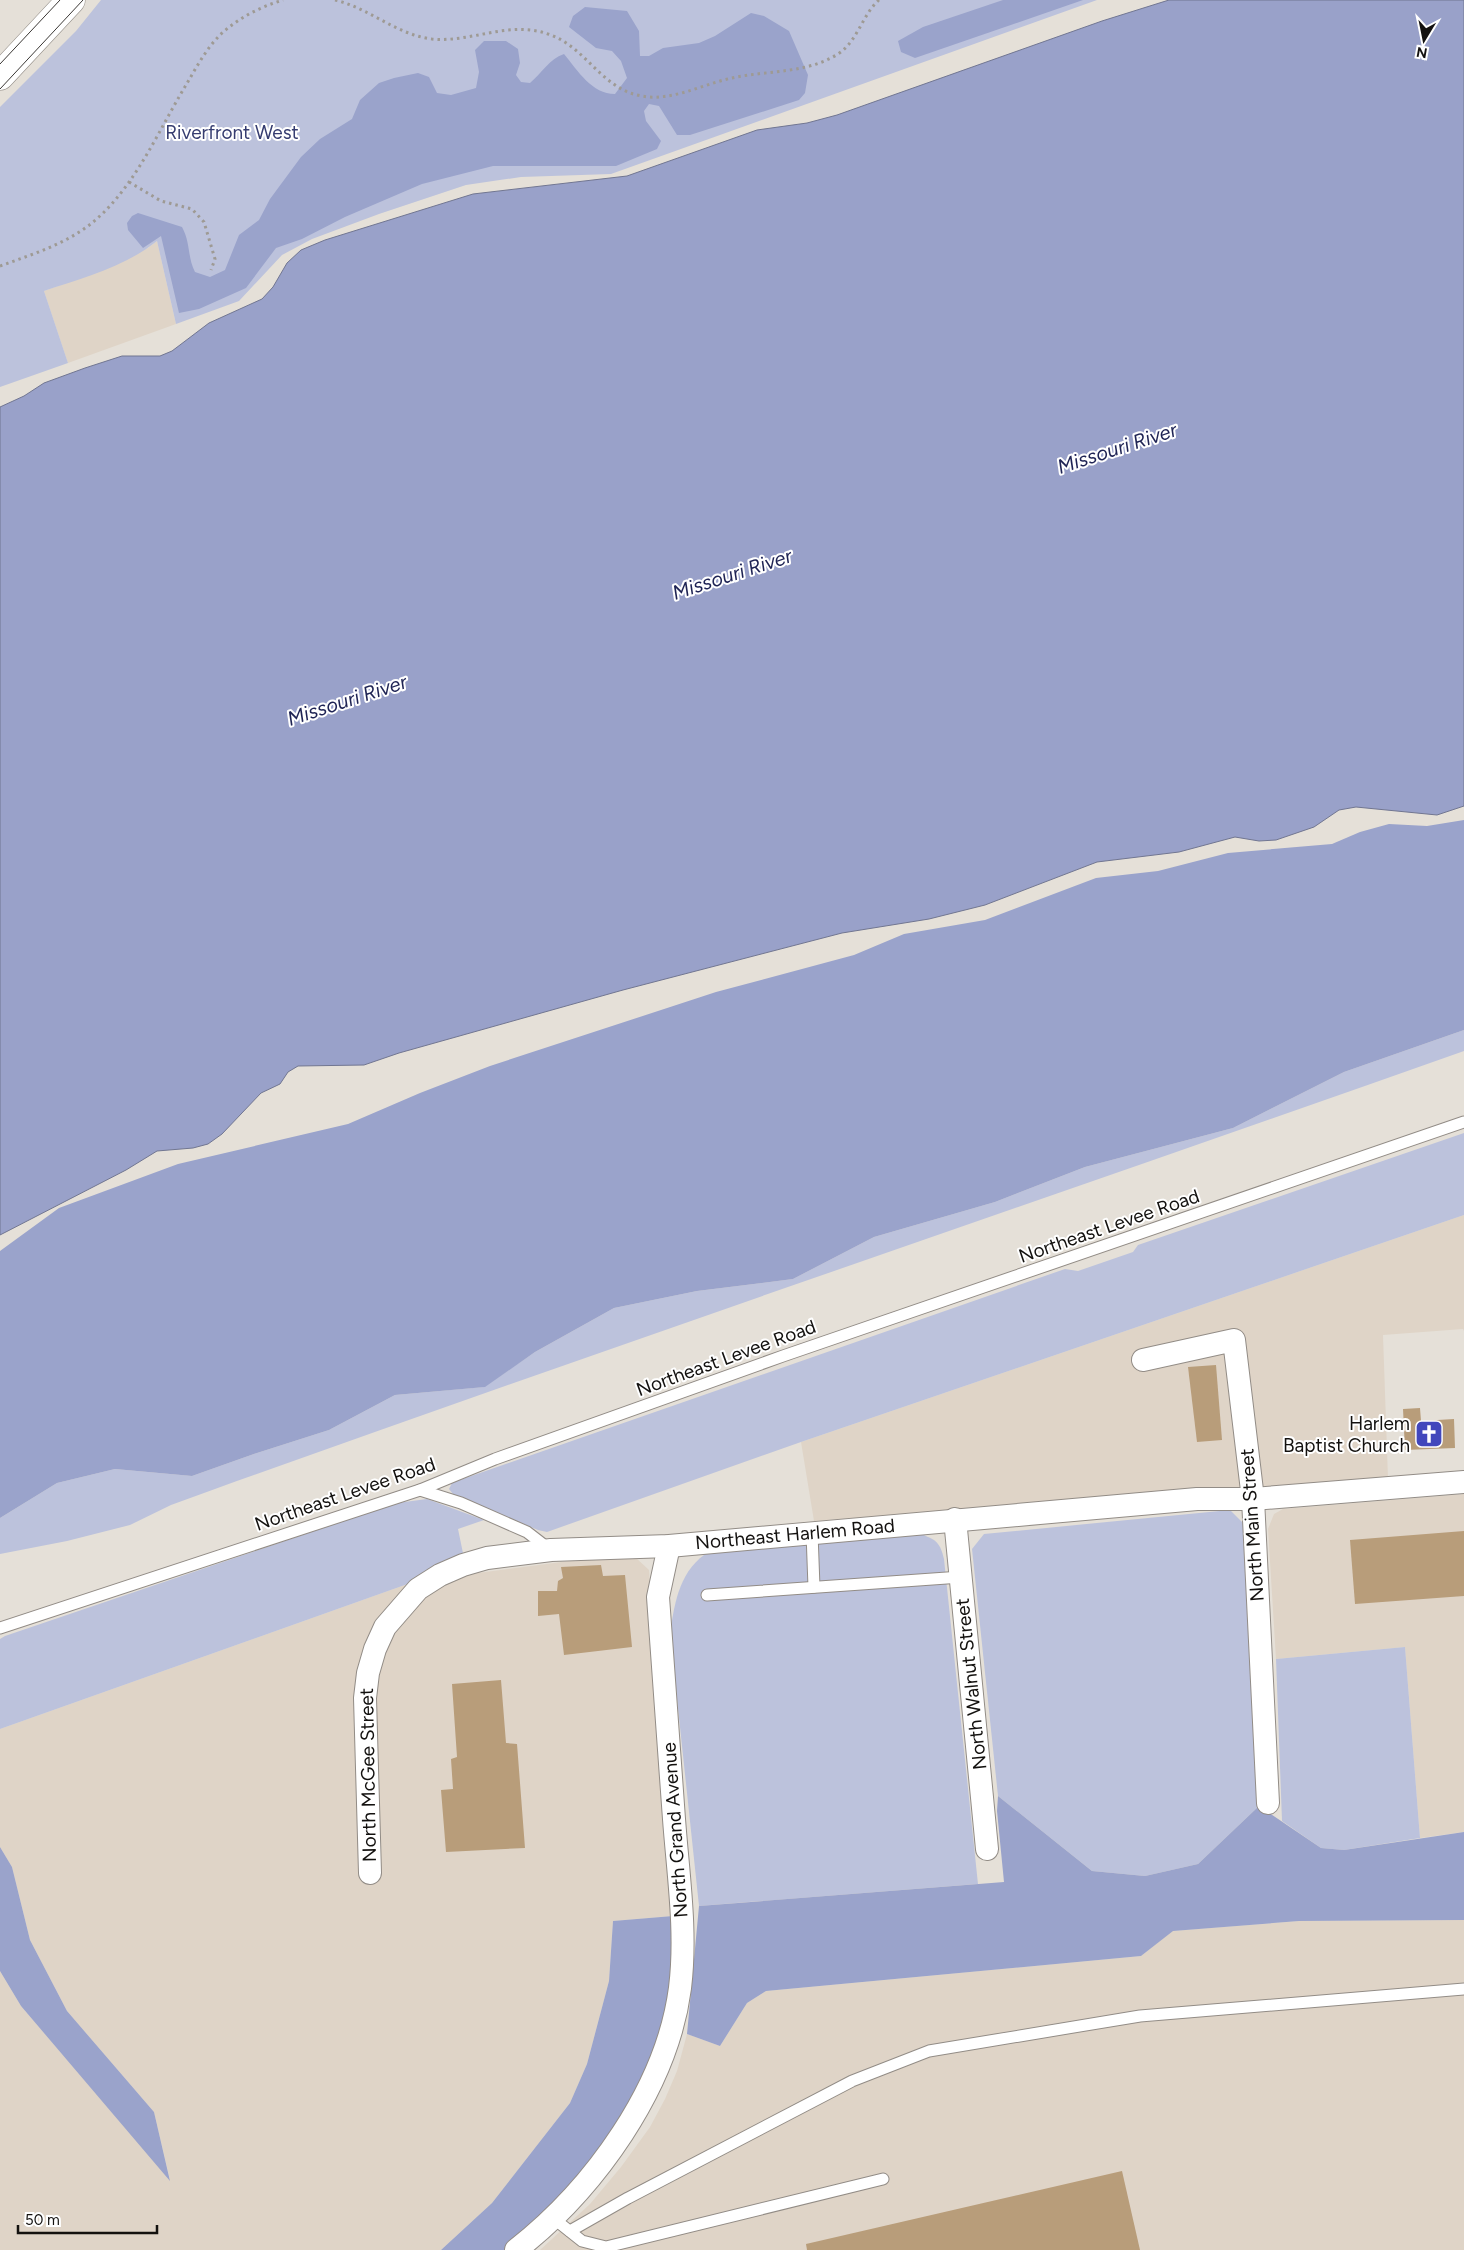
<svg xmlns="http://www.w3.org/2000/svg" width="1464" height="2250" font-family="Figtree,sans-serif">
  <rect width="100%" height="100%" fill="#e5e0d8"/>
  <g fill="#dfd4c7">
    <polygon points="157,241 176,324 68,363 44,291 103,270 148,248"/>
    <polygon points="1464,1215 1464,1331 1463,1329 1383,1335 1388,1479 814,1521 801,1442"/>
    <polygon points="1464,1494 1464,1832 1420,1838 1405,1647 1276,1659 1268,1529 1274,1514 1283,1509"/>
    <polygon points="623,1554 635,1557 649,1570 673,1916 613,1921 609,1981 587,2064 570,2103 492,2203 441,2250 0,2250 0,1971 21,2006 170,2180 154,2112 67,2011 30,1940 12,1867 0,1847 0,1729 416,1581"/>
    <polygon points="1464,1920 1464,2250 540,2250 590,2204 621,2167 650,2127 665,2099 677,2071 687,2034 720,2046 747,2003 766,1991 1141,1956 1172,1931 1299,1921"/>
  </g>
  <g fill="#bcc2dc">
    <path d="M101,0H1097L611,174L521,177L466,185L379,214L312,239L282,255L239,301L176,324L157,241C125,267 82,278 44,291L68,363L0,387V107L76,31Z"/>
    <path d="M1464,1030V1051C1048,1198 630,1340 215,1489L171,1505L130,1525L67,1541L0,1554V1518L57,1483L115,1469L192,1476L257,1453L329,1430L395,1395L484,1387L535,1352L614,1308L697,1291L793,1279L874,1237L995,1202L1085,1167L1233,1128L1344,1072Z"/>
    <polygon points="1464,1133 1464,1215 801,1442 547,1532 538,1530 453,1494 449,1489 452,1483 457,1481 1065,1269 1078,1271 1133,1252 1138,1245"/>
    <polygon points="427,1499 484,1520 458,1529 464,1558 416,1581 0,1729 0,1639 5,1636 397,1503"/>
    <polygon points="1230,1510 1245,1525 1259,1806 1198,1864 1145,1876 1092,1871 998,1796 972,1549 984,1534"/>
    <path d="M921,1534C937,1540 940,1543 944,1559L978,1884L699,1906L670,1633C675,1600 680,1569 710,1551Z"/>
    <polygon points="1405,1647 1420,1838 1344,1850 1321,1848 1282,1821 1276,1659"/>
  </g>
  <g fill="#9aa3cb">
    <polygon points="1003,0 1083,0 915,58 901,52 898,41 923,27"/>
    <path d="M585,7L627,11L639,31L640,56H649L663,48L699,43L715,36L751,13L764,16L789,31L808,75L805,93L799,100L690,135H677L659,106L649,104L644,111L646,121L661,141L657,149L616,166H493L422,184L345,217L302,239L276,248L246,288L199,309L179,313L161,236L143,248L128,230L127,223L132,216L138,213L182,227C191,244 187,256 195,272L210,277L225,270L239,235L259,220L270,199L301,157L320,139L352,119L360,100L379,83L394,78L418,73L429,77L437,93L451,95L476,88L479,72L475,50L484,41H506L518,49L520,63L516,75L521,82L530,83C542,73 549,59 564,54C578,71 592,94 615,94L627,78L621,61L612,51L596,48L569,27L573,16Z"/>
    <polygon points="1464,820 1464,1030 1344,1072 1233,1128 1085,1167 995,1202 874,1237 793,1279 697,1291 614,1308 535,1352 485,1387 395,1395 329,1430 257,1453 192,1476 115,1469 57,1483 0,1518 0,1251 59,1208 178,1164 348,1124 420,1093 490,1066 716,992 854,955 904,934 985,920 1096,878 1158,871 1228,853 1332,844 1360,832 1389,824 1427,826"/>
    <polygon points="998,1796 1092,1871 1145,1876 1198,1864 1259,1806 1321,1848 1344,1850 1464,1832 1464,1920 1299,1921 1173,1931 1141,1956 766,1991 747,2003 720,2046 687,2034 699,1906 1004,1882 997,1811"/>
    <polygon points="0,1847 12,1867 30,1940 67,2011 154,2112 170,2181 21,2006 0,1971"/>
    <polygon points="673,1916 674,1974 666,2020 632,2106 570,2190 507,2250 441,2250 492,2203 570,2103 587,2064 609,1981 613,1921"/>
  </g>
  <polygon fill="#99a1c9" stroke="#717691" points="1169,0 1464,0 1464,806 1437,815 1356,807 1339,810 1314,827 1276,840 1259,841 1235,837 1179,852 1097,862 985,905 929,919 842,933 623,990 399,1053 364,1065 298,1066 288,1072 280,1084 261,1093 222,1134 208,1144 193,1148 157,1151 126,1170 0,1235 0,407 24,396 44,383 85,368 122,356 160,356 172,351 209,323 262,299 273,287 287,263 301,250 325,240 473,194 627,176 757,130 807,123 837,115 1102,21"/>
  <g fill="#b89d7a">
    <polygon points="1216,1365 1222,1440 1197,1442 1188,1367"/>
    <polygon points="1420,1408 1421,1421 1454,1419 1455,1448 1405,1450 1403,1409"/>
    <polygon points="1464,1531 1464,1596 1355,1604 1350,1540"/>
    <polygon points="601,1565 603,1576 625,1575 632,1647 564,1655 559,1614 538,1616 538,1591 557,1591 558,1581 563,1578 561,1567"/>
    <polygon points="501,1680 506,1743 517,1744 525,1848 446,1852 441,1790 453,1789 451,1759 457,1757 452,1684"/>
    <polygon points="1122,2171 1140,2250 807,2250 806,2244"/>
  </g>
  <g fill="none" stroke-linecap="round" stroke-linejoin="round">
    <defs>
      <g id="service">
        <polyline points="420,1490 461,1503 527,1532 549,1549"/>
        <polyline points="812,1533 814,1587"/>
        <polyline points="707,1595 961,1577"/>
        <polyline points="0,1628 420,1490 495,1459 783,1356 1464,1122"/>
        <polyline points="553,2218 582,2241 606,2247 883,2179"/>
        <polyline points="570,2231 628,2198 852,2081 929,2051 1140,2016 1464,1989"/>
      </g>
      <g id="minor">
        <polyline points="1143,1360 1234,1340 1253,1499 1268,1803"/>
        <polyline points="955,1519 987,1849"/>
        <polyline points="370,1873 365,1698 368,1673 375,1649 385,1627 418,1589 440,1575 463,1565 487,1558 551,1550 669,1546 1197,1499 1253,1499 1464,1482"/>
        <path d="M516,2250C594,2189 667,2088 680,1988C687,1932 678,1874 674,1819C668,1745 663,1671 658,1597L669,1546"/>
      </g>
      <polyline id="secondary" points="0,76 71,0"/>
    </defs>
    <use href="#service" stroke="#928c86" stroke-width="13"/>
    <use href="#minor" stroke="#928c86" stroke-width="24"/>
    <use href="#secondary" stroke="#928c86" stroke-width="29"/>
    <g stroke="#9e9a94" stroke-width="3" stroke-dasharray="2.5 4" stroke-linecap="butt">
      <path d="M335,0C369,8 397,35 432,39C471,43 509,20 548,34C582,45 597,80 630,93C639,96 650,98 659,97C685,95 708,83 732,78C768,70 806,74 838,54C858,41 862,15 879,0"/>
      <polyline points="129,182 161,201 192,209 204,222 215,259 211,270"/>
      <path d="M0,266C36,253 73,242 101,215C138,180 160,128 186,85C196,68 206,49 220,35C238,18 260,7 283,0"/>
    </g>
    <use href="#service" stroke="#fff" stroke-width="11"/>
    <use href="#minor" stroke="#fff" stroke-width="22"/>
    <use href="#secondary" stroke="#fff" stroke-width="28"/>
    <g stroke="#3b3835" stroke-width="1">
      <polyline points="0,64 60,0"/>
      <polyline points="0,89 83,0"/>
    </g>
  </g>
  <defs>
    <symbol id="church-square" viewBox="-11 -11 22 22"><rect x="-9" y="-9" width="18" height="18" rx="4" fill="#4247bc" stroke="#fff"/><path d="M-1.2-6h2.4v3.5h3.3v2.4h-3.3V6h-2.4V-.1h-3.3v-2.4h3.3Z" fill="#fff"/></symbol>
  </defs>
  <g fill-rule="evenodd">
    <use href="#church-square" x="1413" y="1418" width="32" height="32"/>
  </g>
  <g text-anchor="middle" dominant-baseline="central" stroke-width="4" stroke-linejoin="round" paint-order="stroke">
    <g font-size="19" fill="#353c70" stroke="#fff">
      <text x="232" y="132">Riverfront West</text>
    </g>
    <g font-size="19" fill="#13110f" stroke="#fff">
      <text transform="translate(1109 1226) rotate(-19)">Northeast Levee Road</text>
      <text transform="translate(726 1358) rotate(-20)">Northeast Levee Road</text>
      <text transform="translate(345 1494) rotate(-19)">Northeast Levee Road</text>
      <text transform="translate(1252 1525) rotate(-94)">North Main Street</text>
      <text transform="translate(795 1534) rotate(-5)">Northeast Harlem Road</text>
      <text transform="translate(971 1684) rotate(-96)">North Walnut Street</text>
      <text transform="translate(368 1775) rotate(-91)">North McGee Street</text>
      <text transform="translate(675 1830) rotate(-94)">North Grand Avenue</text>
    </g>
    <g font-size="19" fill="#13110f" stroke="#fff" text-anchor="end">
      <text x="1410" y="1423">Harlem<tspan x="1410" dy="22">Baptist Church</tspan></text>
    </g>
    <g font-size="20" font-style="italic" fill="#1e2354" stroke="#fff">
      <text transform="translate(1117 448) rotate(-18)">Missouri River</text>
      <text transform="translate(732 574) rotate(-18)">Missouri River</text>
      <text transform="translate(347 700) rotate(-18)">Missouri River</text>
    </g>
  </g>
  <g transform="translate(1424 40) rotate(190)" stroke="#ffffff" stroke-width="4" paint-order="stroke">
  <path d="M0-4L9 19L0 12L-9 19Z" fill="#13110f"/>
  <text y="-8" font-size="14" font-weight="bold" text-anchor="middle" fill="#13110f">N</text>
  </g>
  <path d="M18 2225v8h139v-8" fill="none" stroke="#13110f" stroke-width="2.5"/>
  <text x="25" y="2225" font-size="15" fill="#13110f" stroke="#ffffff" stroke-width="4" paint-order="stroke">50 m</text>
</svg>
